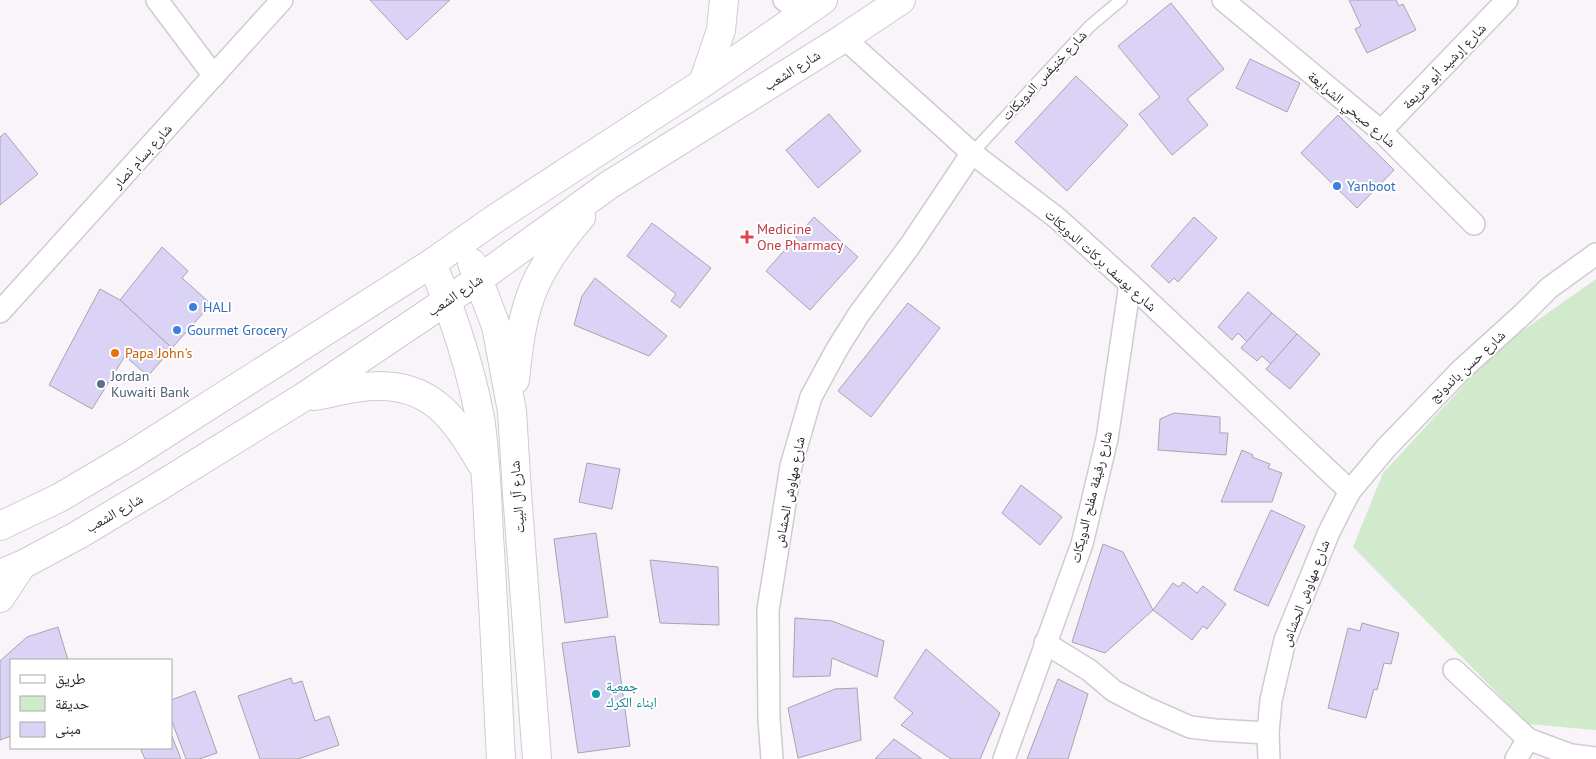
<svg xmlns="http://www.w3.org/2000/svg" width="1596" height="759" font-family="'PT Sans','Noto Naskh Arabic',sans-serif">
  <rect width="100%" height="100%" fill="#f8f4fa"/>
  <polygon fill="#d0eacb" points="1596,279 1596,730 1528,724 1353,547 1383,473 1498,348"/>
  <g fill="#dbd3f6" stroke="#a6a5ab">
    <polygon points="370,0 450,0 407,40"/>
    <polygon points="1349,0 1396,0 1399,6 1403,4 1416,30 1367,53 1355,29 1361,26"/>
    <polygon points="1171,3 1224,69 1187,99 1208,125 1172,155 1139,114 1160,97 1118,46"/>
    <polygon points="1250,59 1300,83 1287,112 1236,88"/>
    <polygon points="1076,76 1128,125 1067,191 1015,142"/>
    <polygon points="829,114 861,151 818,188 786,150"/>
    <polygon points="1338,115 1394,170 1357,208 1301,153"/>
    <polygon points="5,133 38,174 0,205 0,137"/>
    <polygon points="814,217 858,257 810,310 766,271"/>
    <polygon points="1194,217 1217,238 1178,282 1174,278 1169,283 1151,266"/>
    <polygon points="652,223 711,268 680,308 671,301 676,294 627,256"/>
    <polygon points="162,247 188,271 182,278 211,304 172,348 120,300"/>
    <polygon points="595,278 667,336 649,356 574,325 582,296"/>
    <polygon points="100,289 120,300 172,348 148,376 125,356 92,409 49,385"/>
    <polygon points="1248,292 1272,313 1247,342 1238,333 1232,340 1218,327"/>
    <polygon points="908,303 940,328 871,417 838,391"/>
    <polygon points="1272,313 1297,334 1271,364 1262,356 1257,361 1241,348"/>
    <polygon points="1297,334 1320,354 1290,389 1266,369"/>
    <polygon points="1174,413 1220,417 1220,433 1228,433 1226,455 1158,450 1160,419"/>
    <polygon points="1242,450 1253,455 1252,457 1270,464 1268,468 1282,473 1272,502 1221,502"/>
    <polygon points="587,463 620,469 612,509 579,502"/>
    <polygon points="1021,485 1062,517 1040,545 1002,513"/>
    <polygon points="1271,510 1305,526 1268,606 1234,590"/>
    <polygon points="596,533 608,617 565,623 554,539"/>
    <polygon points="1103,544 1123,552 1153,610 1105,653 1072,642"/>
    <polygon points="650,560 718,567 719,625 660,623"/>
    <polygon points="1183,582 1197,593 1203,586 1226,604 1207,629 1203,626 1192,640 1153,610 1173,583 1179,587"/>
    <polygon points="795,618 832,621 884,641 877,677 832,658 830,676 793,677"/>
    <polygon points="1362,623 1399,633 1391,664 1384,663 1377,690 1374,689 1366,718 1328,708 1348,628 1360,631"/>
    <polygon points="58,627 68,660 11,660 11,736 0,740 0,661 27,637"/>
    <polygon points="615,636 630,746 578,753 562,643"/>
    <polygon points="926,649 1000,713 980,759 951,759 901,725 913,713 894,698"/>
    <polygon points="291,678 293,684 302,681 315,721 329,716 339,745 298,759 260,759 238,696"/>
    <polygon points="1058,679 1088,694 1068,759 1027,759"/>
    <polygon points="857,688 861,740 798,758 788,708 835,689"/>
    <polygon points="195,691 217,753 199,759 186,759 171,719 171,700"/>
    <polygon points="171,734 181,759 145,759 140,748 171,748"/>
    <polygon points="894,739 922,759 875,759"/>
  </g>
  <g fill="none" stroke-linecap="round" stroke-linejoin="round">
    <defs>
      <polyline id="lane" points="972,153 1090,26 1121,0"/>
      <g id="street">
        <polyline points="157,0 214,76"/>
        <polyline points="784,0 802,14"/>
        <polyline points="1223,0 1381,131 1474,224"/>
        <polyline points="844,38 972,153 1057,218 1130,284 1350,491"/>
        <polyline points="1381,131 1507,0"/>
        <polyline points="0,312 282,0"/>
        <polyline points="1045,643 1089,670 1114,691 1147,708 1190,727 1215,730 1268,733"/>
        <polyline points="1454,670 1528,739 1571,755 1596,758"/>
        <polyline points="772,759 769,719 768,610 791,466 811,397 837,349 859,314 909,247 972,153"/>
        <polyline points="1004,759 1082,544 1107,439 1130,284"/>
        <polyline points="1269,759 1268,733 1271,700 1285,640 1329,532 1350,491 1386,448 1460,371 1524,313 1549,288 1596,254"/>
        <polyline points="1516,759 1528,739"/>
      </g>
      <g id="secondary">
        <polyline points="703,83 721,30 724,0"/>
        <path d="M432,263C452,312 470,365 480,418C486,457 487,497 489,536C494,610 497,684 501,759"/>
        <polyline points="472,263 496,326 512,411 517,493 537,759"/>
        <path d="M515,380C518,349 522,314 535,285C546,260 563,238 581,217"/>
        <path d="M314,396C333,393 355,386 375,386C431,384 455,418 481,463"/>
        <polyline points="0,526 59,498 130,456 432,263 496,218 703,83 823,0"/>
        <polyline points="0,574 22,565 78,535 155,489 302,398 479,279 609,185 844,38 901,0"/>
        <polyline points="0,598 22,565"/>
      </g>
    </defs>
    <use href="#lane" stroke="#cfcbd1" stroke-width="14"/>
    <use href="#street" stroke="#cfcbd1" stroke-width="24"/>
    <use href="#secondary" stroke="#cfcbd1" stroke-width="30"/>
    <use href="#lane" stroke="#fff" stroke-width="11"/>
    <use href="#street" stroke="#fff" stroke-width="21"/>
    <use href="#secondary" stroke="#fff" stroke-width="28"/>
  </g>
  <g fill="#3f7fe0" stroke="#fff" stroke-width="2">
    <circle cx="1337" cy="186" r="5"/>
    <circle cx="193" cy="307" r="5"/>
    <circle cx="177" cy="330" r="5"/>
  </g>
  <path fill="#e0444e" stroke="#fff" stroke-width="2" d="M744.5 229.5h5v5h5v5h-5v5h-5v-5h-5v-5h5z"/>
  <circle fill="#e8710a" stroke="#fff" stroke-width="2" cx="115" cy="353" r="5"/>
  <circle fill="#5c6f8a" stroke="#fff" stroke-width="2" cx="101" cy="384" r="5"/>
  <circle fill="#0f9aa8" stroke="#fff" stroke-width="2" cx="596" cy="694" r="5"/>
  <g text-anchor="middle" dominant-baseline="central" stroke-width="4" stroke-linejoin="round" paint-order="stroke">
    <g font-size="14" fill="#29282a" stroke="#fff">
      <text transform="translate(1444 66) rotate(-46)">شارع إرشيد أبو شريعة</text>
      <text transform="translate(792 70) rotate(-32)">شارع الشعب</text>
      <text transform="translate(1044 75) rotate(-47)">شارع خنيفس الدويكات</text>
      <text transform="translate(1352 109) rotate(40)">شارع صبحي الشرايعة</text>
      <text transform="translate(142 156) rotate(-48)">شارع بسام نصار</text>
      <text transform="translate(1101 260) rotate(42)">شارع يوسف بركات الدويكات</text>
      <text transform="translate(455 295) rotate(-34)">شارع الشعب</text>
      <text transform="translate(1467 366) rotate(-43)">شارع حسن باندونج</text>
      <text transform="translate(789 492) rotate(-79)">شارع مهاوش الحشاش</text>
      <text transform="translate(517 497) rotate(-94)">شارع آل البيت</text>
      <text transform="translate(1091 497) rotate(-76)">شارع رفيفة مفلح الدويكات</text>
      <text transform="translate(114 513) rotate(-30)">شارع الشعب</text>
      <text transform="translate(1305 593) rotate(-69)">شارع مهاوش الحشاش</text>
    </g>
    <g font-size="14" fill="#366cbe" stroke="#fff" text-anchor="start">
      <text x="1347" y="186">Yanboot</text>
      <text x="203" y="307">HALI</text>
      <text x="187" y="330">Gourmet Grocery</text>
    </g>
    <g font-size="14" fill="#be3a42" stroke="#fff" text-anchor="start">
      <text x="757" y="229">Medicine<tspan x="757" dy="16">One Pharmacy</tspan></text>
    </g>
    <g font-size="14" fill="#c56008" stroke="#fff" text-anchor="start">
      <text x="125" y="353">Papa John's</text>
    </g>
    <g font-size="14" fill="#4e5e75" stroke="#fff" text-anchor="start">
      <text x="111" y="376">Jordan<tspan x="111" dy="16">Kuwaiti Bank</tspan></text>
    </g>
    <g font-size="14" fill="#0d838f" stroke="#fff" text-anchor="start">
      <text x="606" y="686">جمعية<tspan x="606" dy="16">ابناء الكرك</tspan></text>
    </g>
  </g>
  <rect x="10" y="659" width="162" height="90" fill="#ffffff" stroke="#a9a9aa"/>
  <rect x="20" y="675" width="25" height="8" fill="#ffffff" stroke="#a9a9aa"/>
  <text x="55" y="684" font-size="15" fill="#29282a">طريق</text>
  <rect x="20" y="696" width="25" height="15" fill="#d0eacb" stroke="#a9a9aa"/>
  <text x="55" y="709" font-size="15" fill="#29282a">حديقة</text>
  <rect x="20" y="722" width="25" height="15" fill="#dbd3f6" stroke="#a9a9aa"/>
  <text x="55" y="734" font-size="15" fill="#29282a">مبنى</text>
</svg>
